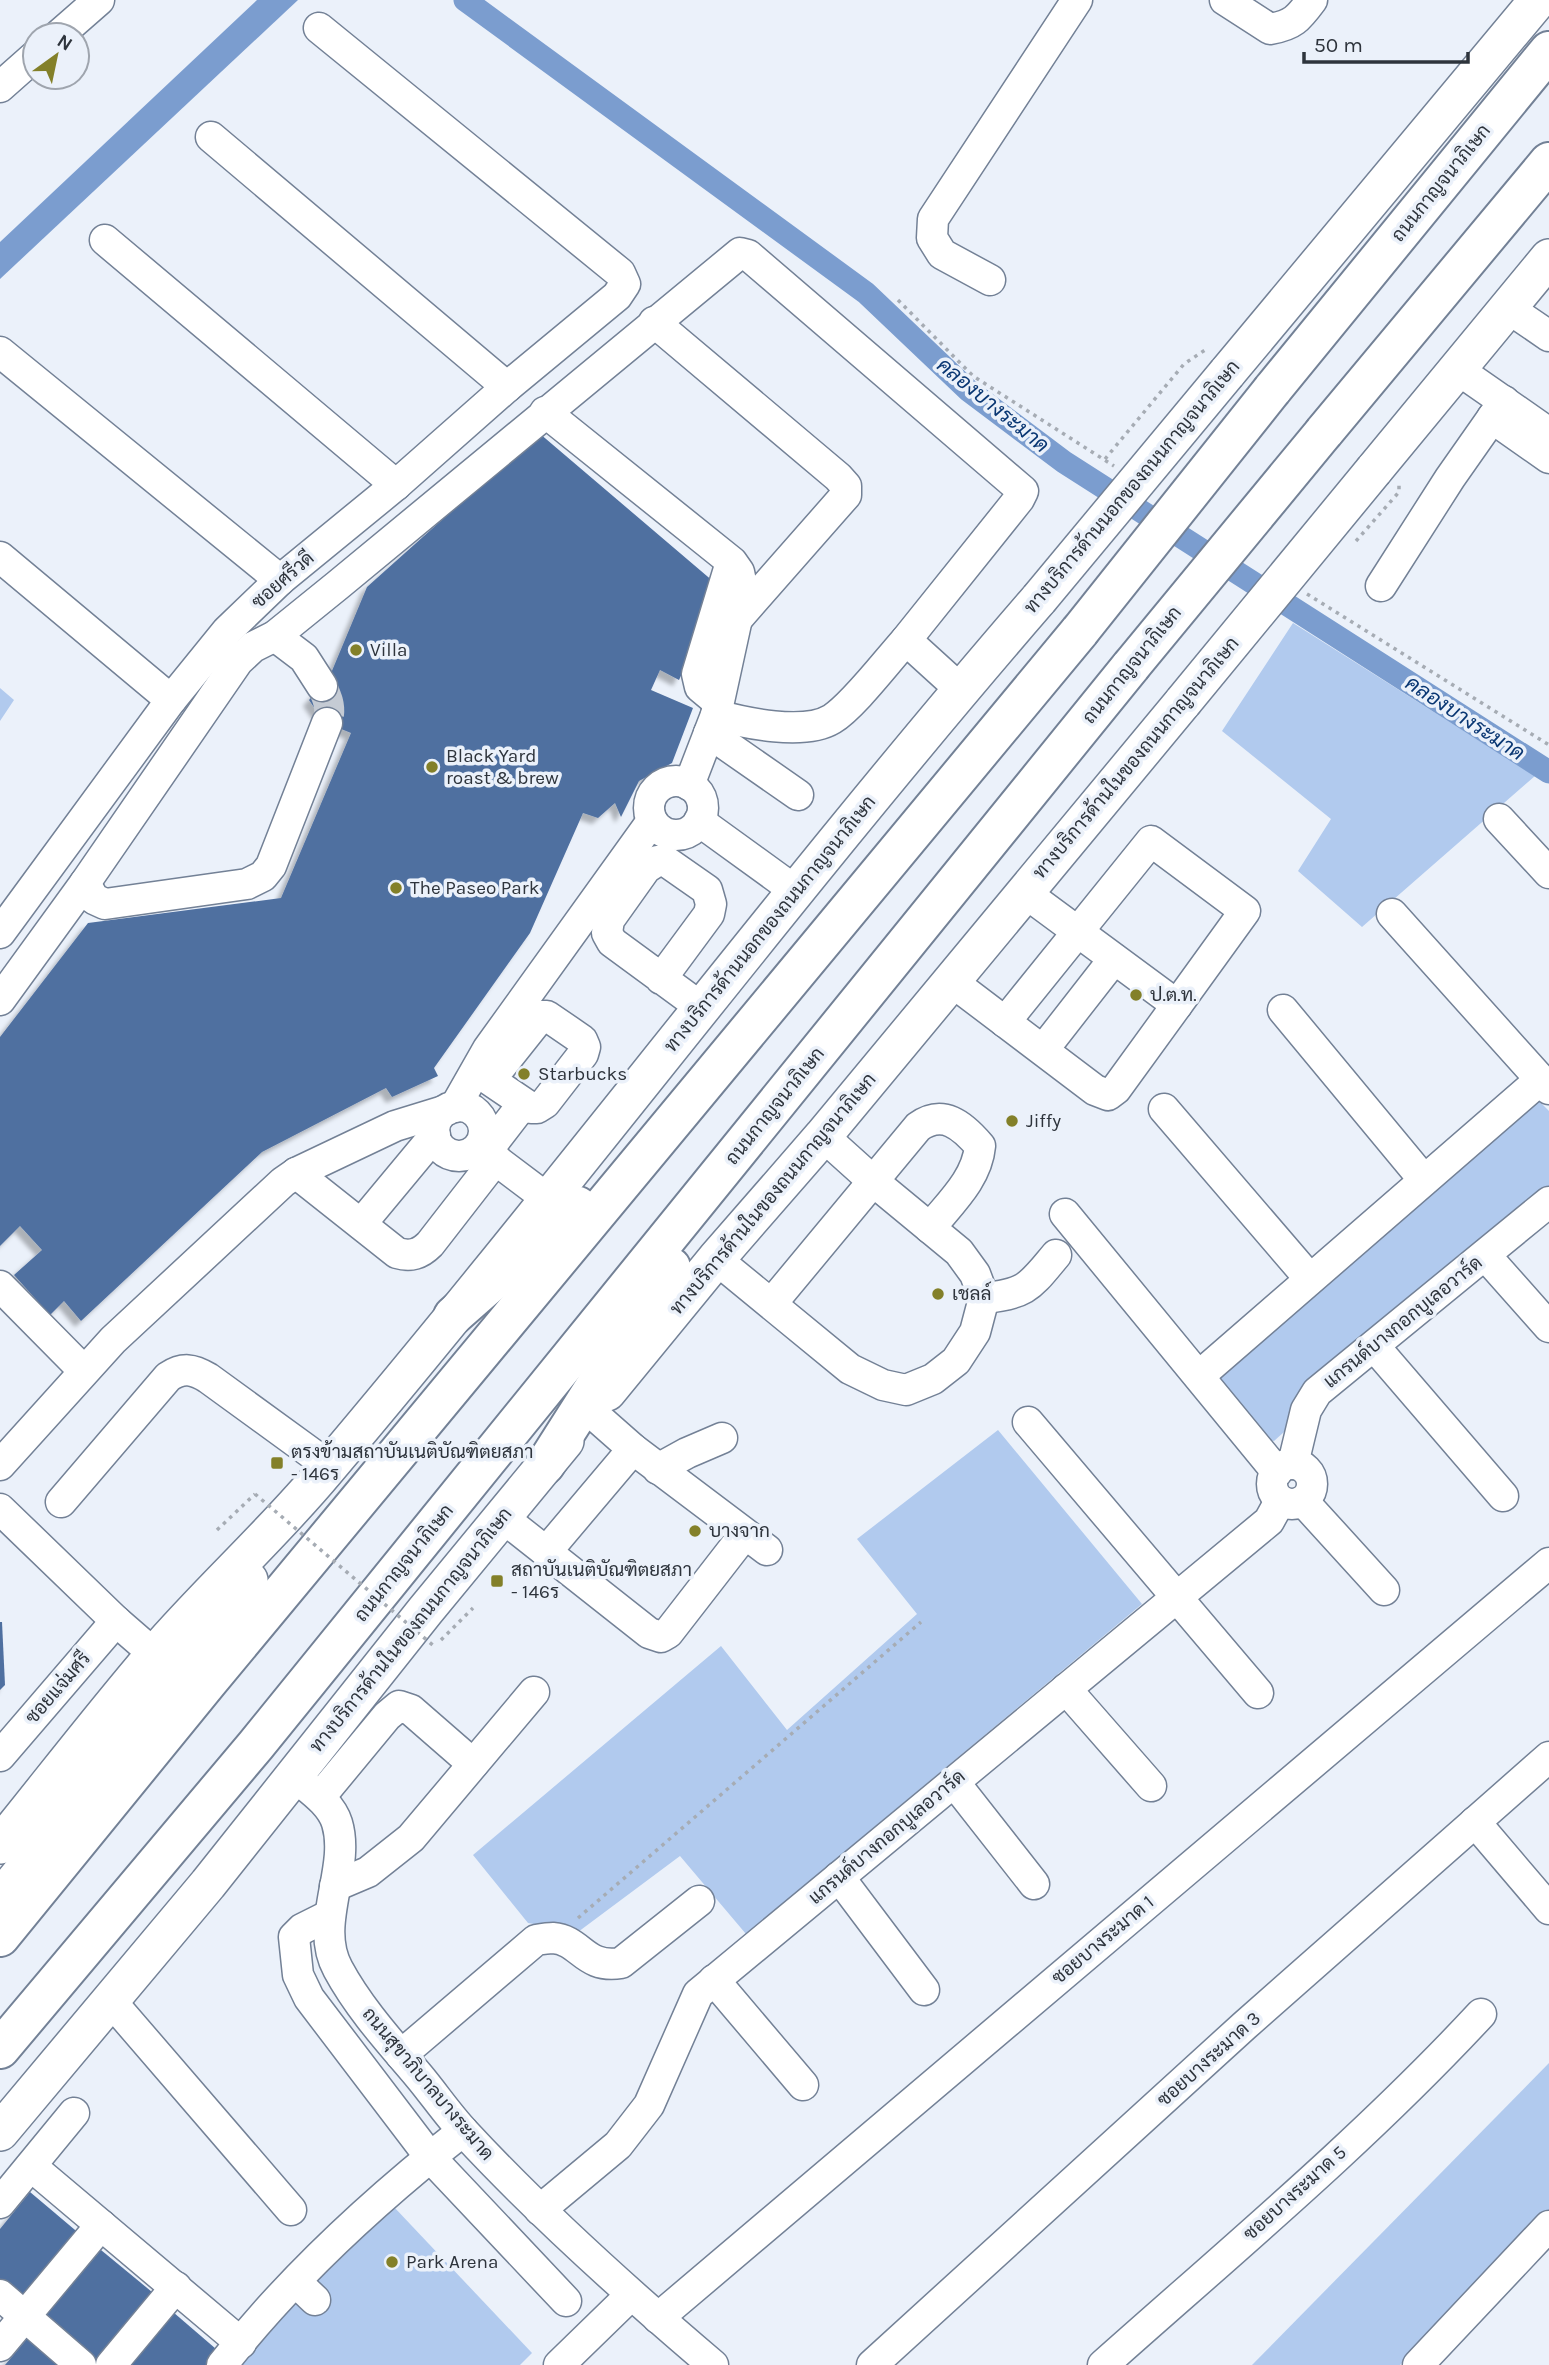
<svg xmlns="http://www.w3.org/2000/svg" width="1549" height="2365" font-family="Karla,Sarabun,sans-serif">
  <defs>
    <filter id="shadow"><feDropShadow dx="-6" dy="6" stdDeviation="2" flood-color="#0004"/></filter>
  </defs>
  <rect width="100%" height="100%" fill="#ebf1fa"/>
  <g fill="#b1caee">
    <polygon points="1293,623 1535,776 1362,927 1298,871 1331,819 1222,731"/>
    <polygon points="0,688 14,700 0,721"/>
    <polygon points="1535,1097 1549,1111 1549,1194 1274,1441 1259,1437 1214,1380"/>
    <polygon points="998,1430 1142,1604 746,1934 680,1856 578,1932 528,1923 473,1855 721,1646 787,1730 917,1614 857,1539"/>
    <polygon points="1549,2063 1549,2214 1400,2365 1252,2365"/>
    <polygon points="394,2207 532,2353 520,2365 242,2365 281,2316"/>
  </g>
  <polygon fill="#7b9dcf" points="257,0 298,0 0,279 0,242"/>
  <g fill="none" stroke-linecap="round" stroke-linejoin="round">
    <polyline stroke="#7b9dcf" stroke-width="23" points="465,0 866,293 968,390 1064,462 1549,772"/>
  </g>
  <g fill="#5070a0" filter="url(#shadow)">
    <polygon points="539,433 721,588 679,680 660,670 651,690 693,708 672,763 639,781 621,817 615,803 598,818 583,813 530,933 434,1068 438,1076 392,1097 386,1088 262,1152 81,1321 64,1301 50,1315 14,1275 42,1250 20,1226 0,1246 0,1037 88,923 281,898 351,733 324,722 309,700 329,678 367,587"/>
    <polygon points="0,1622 2,1622 5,1685 0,1690"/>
    <polygon points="30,2192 81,2235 21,2306 0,2288 0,2229"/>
    <polygon points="101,2250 152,2292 92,2364 41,2321"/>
    <polygon points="173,2312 223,2355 215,2365 128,2365"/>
    <polygon points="31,2334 69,2365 5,2365"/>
  </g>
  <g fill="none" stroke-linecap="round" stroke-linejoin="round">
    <path stroke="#c5cbd4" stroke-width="30" stroke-dasharray="30 15" stroke-linecap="butt" d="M322,686C328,700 332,708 327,723"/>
    <defs>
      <g id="minor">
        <path d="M1225,0L1270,29C1293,25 1298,19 1312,0"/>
        <polyline points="59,35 99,0"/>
        <polyline points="0,87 35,56"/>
        <polyline points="211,137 507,387"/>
        <polyline points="105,240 396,485"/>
        <polyline points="990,280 942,254 932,238 933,219 1077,0"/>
        <polyline points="1508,308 1549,336"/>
        <polyline points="654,322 838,477 846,486 846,495 737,619"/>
        <polyline points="0,352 280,580"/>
        <polyline points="1457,369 1549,433"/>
        <polyline points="545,412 732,562 739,572 743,591 716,715 689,785"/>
        <polyline points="1492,418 1549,458"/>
        <polyline points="0,557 171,700"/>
        <polyline points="1381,586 1450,478 1504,401"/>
        <polyline points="275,636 304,658 322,686"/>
        <polyline points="718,702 700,687 697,674 731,562"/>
        <path d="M716,715C745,723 804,736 832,719C853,706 887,661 906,640"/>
        <polyline points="709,733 798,795"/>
        <circle cx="676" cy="808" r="27"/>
        <polyline points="1499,819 1549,873"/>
        <polyline points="699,821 797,892"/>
        <polyline points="85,883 94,899 105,904 247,884 263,876 271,866 327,723"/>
        <polyline points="1392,914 1549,1089"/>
        <polyline points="0,933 171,700 227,631 280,580 396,485 507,387 617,296 625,284 620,273 319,28"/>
        <polyline points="661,979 709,914 711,904 707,890 664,860 657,861 646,868 609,920 607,933 612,942 702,1008"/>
        <polyline points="951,981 1095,1090 1108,1095 1116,1089 1177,1005 1024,892"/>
        <polyline points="0,1000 85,883 238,661 253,647 275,636 338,585 740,253 748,255 1023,491 1019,499 906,640 961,690"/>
        <polyline points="1283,1010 1424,1180"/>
        <polygon points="541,1016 547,1016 582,1040 585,1047 583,1054 545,1103 537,1108 531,1108 490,1080"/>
        <polyline points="1005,1022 1151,841 1245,911 1177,1005"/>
        <polyline points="1043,1050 1114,959"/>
        <circle cx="459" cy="1131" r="25"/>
        <polyline points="455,1107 488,1049 652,821"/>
        <polyline points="1164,1109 1310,1279"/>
        <polyline points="480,1148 549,1200"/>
        <polyline points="486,1152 523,1104"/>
        <path d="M296,1173L397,1253C411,1257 420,1254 430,1244L496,1159"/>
        <polyline points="1065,1214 1277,1472"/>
        <polyline points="361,1224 435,1135"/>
        <polyline points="1485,1255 1549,1327"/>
        <polyline points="716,1259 850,1369 883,1385 906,1390 933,1379 956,1361 975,1332 984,1298 975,1274 959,1252 873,1181 823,1136"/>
        <polyline points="0,1286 84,1371"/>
        <path d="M984,1298C1027,1294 1030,1286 1056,1255"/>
        <path d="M772,1303L918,1127C943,1109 962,1125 980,1146C977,1179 950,1203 930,1228"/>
        <polyline points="1374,1346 1503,1496"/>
        <polyline points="1199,1376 1540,1080"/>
        <polyline points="591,1412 633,1449 767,1550"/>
        <polyline points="1028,1422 1258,1693"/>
        <polyline points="1293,1464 1306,1410 1317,1392 1549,1202"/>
        <circle cx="1292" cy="1484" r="20"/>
        <polyline points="0,1465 113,1340 283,1182 296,1173 395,1126 447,1110"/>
        <polyline points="658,1469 687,1453 722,1438"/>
        <polyline points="1303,1501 1384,1590"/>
        <path d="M61,1502L168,1377C183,1367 193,1369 208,1378L329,1466"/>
        <polyline points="0,1509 116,1621 154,1654"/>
        <polyline points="502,1517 649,1633 661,1637 668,1633 744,1535"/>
        <polyline points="546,1552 633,1449"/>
        <polyline points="1066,1689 1151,1786"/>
        <polyline points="0,1756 116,1621"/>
        <path d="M294,1776C309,1789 331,1803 337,1823C351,1869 313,1924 338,1969C359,2008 390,2042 418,2075C434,2094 448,2115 465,2133C542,2216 627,2292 713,2365"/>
        <polyline points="954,1782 1034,1884"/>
        <polyline points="320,1797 387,1716 399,1706 411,1710 473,1764"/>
        <polyline points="1475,1822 1549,1909"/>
        <polyline points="839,1877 924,1990"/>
        <polyline points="335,1886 368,1872 411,1838 534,1692"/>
        <polyline points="330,1915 302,1929 294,1937 298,1975 309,1998 430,2157 566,2301"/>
        <polyline points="714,1980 803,2085"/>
        <polyline points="110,2000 291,2210"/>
        <path d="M401,2055L536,1940C542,1939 548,1938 553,1938C581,1940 584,1969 621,1963L699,1901"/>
        <polyline points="31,2166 241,2343"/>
        <polyline points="0,2203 74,2113"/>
        <polyline points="540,2210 618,2145 649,2105 698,1994 1269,1521 1280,1501"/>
        <polyline points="296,2282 315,2300"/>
        <polyline points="0,2295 81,2365"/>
        <polyline points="658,2318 1549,1563"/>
        <polyline points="0,2346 101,2225"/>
        <polyline points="111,2365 176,2287"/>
        <path d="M222,2365C291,2277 375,2200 463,2131"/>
        <polyline points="559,2365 631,2295"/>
        <polyline points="872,2365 1244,2026 1549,1757"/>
        <path d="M1103,2365C1231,2251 1364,2140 1481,2014"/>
        <polyline points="1418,2365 1549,2226"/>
      </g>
      <g id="major">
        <polyline points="1227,373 1538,0"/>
        <polyline points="1374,470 1549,258"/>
        <polyline points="607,1392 716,1259 823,1136 1183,702"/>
        <path d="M0,1845C51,1782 101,1717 154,1655C209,1591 272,1535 326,1470C568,1184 793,883 1039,599"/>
        <polyline points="0,1899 180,1679 249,1580"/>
        <polyline points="0,2132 208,1884 425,1611 565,1441"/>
      </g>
      <g id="highway">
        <polyline points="1272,390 1549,51"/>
        <polyline points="1324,432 1549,162"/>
        <polyline points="453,1316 578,1206"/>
        <polyline points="545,1465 671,1267"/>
        <polyline points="0,1937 207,1683 1080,631"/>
        <polyline points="0,2049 256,1745 1131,666"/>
      </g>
    </defs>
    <use href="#minor" stroke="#738196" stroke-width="33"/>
    <use href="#major" stroke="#738196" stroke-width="40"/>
    <use href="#highway" stroke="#738196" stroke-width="42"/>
    <g stroke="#a6acb4" stroke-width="3.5" stroke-dasharray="3.5 5" stroke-linecap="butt">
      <polyline points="898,300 973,376 1114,466"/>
      <polyline points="1105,459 1184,364 1208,348"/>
      <polyline points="1356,541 1399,492 1399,484"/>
      <polyline points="1307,594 1549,745"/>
      <polyline points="217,1530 255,1494"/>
      <polyline points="441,1640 473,1608"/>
      <polyline points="578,1918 921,1622"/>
    </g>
    <use href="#minor" stroke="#fff" stroke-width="30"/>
    <use href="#major" stroke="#fff" stroke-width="37"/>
    <use href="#highway" stroke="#fff" stroke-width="38"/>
    <defs>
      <g id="major-bridge">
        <polyline points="1039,599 1227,373"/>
        <polyline points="1183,702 1374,470"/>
      </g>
      <g id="highway-bridge">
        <polyline points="1080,631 1272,390"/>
        <polyline points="1131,666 1324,432"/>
      </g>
    </defs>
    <use href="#major-bridge" stroke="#738196" stroke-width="40" stroke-linecap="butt"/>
    <use href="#highway-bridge" stroke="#738196" stroke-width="42" stroke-linecap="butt"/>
    <polyline stroke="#a6acb4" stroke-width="3.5" stroke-dasharray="3.5 5" stroke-linecap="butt" points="255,1494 435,1647"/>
    <use href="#major-bridge" stroke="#fff" stroke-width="37"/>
    <use href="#highway-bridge" stroke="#fff" stroke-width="38"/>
  </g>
  <g fill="#838029" stroke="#ebf1fa" stroke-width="2.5">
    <circle cx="356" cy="650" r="7"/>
    <circle cx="432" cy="767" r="7"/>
    <circle cx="396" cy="888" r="7"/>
    <circle cx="1136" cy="995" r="7"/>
    <circle cx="524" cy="1074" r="7"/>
    <circle cx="1012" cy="1121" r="7"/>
    <circle cx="938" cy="1294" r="7"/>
    <rect x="270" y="1456" width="14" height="14" rx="3.5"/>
    <circle cx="695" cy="1531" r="7"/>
    <rect x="490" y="1574" width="14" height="14" rx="3.5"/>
    <circle cx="392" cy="2262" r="7"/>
  </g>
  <g text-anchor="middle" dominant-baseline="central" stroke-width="7" stroke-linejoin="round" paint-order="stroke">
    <g font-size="19" fill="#2e343c" stroke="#ebf1fa">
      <text transform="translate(1441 183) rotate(-51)">ถนนกาญจนาภิเษก</text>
      <text transform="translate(1132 487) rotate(-50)">ทางบริการด้านนอกของถนนกาญจนาภิเษก</text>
      <text transform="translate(283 580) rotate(-41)">ซอยศรีวดี</text>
      <text transform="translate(1132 665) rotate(-51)">ถนนกาญจนาภิเษก</text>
      <text transform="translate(1136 758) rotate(-50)">ทางบริการด้านในของถนนกาญจนาภิเษก</text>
      <text transform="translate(770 924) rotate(-51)">ทางบริการด้านนอกของถนนกาญจนาภิเษก</text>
      <text transform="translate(775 1106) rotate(-51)">ถนนกาญจนาภิเษก</text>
      <text transform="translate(773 1194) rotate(-50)">ทางบริการด้านในของถนนกาญจนาภิเษก</text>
      <text transform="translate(1403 1322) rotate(-39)">แกรนด์บางกอกบูเลอวาร์ด</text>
      <text transform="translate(404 1563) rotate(-51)">ถนนกาญจนาภิเษก</text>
      <text transform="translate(411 1630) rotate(-51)">ทางบริการด้านในของถนนกาญจนาภิเษก</text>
      <text transform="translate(58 1688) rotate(-49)">ซอยแจ่มศรี</text>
      <text transform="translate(887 1837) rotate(-40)">แกรนด์บางกอกบูเลอวาร์ด</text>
      <text transform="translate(1103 1940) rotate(-40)">ซอยบางระมาด 1</text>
      <text transform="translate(1209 2059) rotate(-42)">ซอยบางระมาด 3</text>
      <text transform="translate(428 2084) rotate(50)">ถนนสุขาภิบาลบางระมาด</text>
      <text transform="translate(1295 2193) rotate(-42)">ซอยบางระมาด 5</text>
    </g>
    <g font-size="19" fill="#2e343c" stroke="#ebf1fa" text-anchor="start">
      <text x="370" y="650">Villa</text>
      <text x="446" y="756">Black Yard<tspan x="446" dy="22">roast &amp; brew</tspan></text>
      <text x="410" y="888">The Paseo Park</text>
      <text x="1150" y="995">ป.ต.ท.</text>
      <text x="538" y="1074">Starbucks</text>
      <text x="1026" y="1121">Jiffy</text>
      <text x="952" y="1294">เชลล์</text>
      <text x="291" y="1452">ตรงข้ามสถาบันเนติบัณฑิตยสภา<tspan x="291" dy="22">- 146ร</tspan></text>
      <text x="709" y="1531">บางจาก</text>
      <text x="511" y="1570">สถาบันเนติบัณฑิตยสภา<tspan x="511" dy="22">- 146ร</tspan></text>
      <text x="406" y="2262">Park Arena</text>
    </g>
    <g font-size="21" font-style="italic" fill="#0a3773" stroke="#ebf1fa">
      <text transform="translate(993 405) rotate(39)">คลองบางระมาด</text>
      <text transform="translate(1465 718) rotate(33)">คลองบางระมาด</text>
    </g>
  </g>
  <g transform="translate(56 56) rotate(33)"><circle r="33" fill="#ebf1fa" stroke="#9fa5ae" stroke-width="2"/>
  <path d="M0-5L12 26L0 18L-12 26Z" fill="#838029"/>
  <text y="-10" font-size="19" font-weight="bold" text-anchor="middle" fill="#2e343c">N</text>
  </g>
  <path d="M1304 52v10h164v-10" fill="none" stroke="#2e343c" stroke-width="3.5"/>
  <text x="1314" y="52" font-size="21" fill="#2e343c" stroke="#ebf1fa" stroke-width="5" paint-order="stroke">50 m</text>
</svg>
